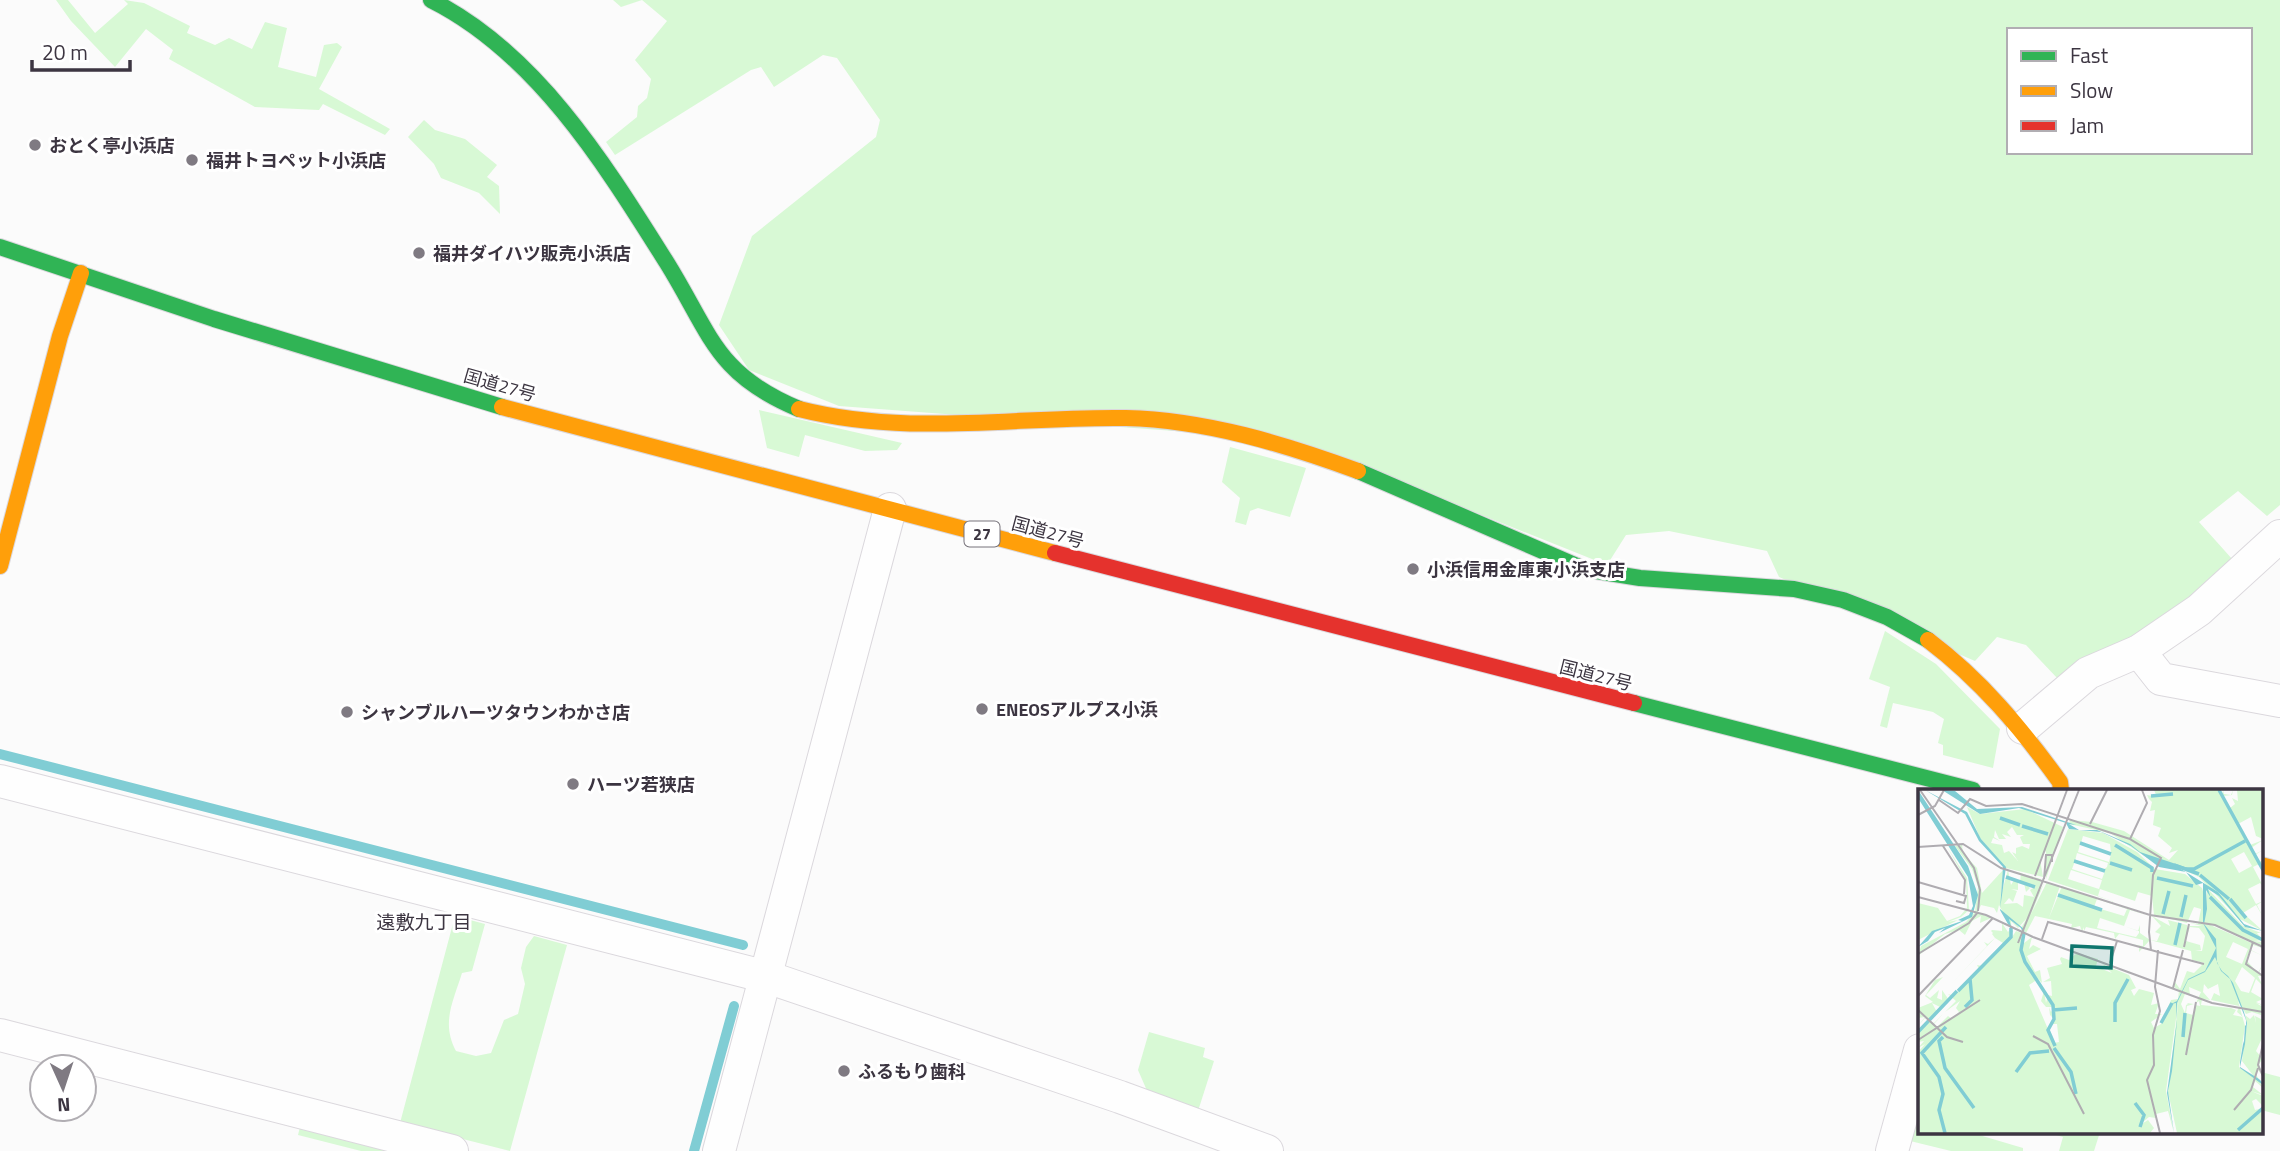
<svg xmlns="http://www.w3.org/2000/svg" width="2280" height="1151" font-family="'Titillium Web','Noto Sans JP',sans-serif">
  <rect width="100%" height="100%" fill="#fbfbfb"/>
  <g fill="#d8f9d5" fill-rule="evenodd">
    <polygon points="56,0 68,0 95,33 128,4 124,0 144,3 190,26 187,33 215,45 229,38 252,49 265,22 287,28 278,67 316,77 324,45 337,43 342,47 319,89 390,129 385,135 323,104 319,110 255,107 169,59 173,50 146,29 115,67 71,21"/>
    <path d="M613,0H2280V505L2267,516L2238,491L2199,522L2233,560L2188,600L2126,644L2058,679L2026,645L1997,637L1975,661L1779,577L1767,551L1669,531L1626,535L1607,565L1294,440L839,406L749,370L719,325L752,236L876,137L880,120L837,58L823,55L774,87L761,67L751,70L615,155L606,142L637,117L638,106L647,98L651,79L635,60L667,21L642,0L621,7ZM2009,30H2250V152H2009Z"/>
    <polygon points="424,120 435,130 465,139 497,165 487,177 499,186 500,214 479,193 441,178 434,164 408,137"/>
    <polygon points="759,410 902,443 897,450 865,451 805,435 799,457 767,448"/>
    <polygon points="1230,447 1306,468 1290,517 1258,508 1250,511 1246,525 1235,522 1240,498 1222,482"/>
    <polygon points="1885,631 1936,664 2000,729 1993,768 1943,755 1943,745 1938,743 1944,719 1933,712 1893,703 1887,728 1880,726 1890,687 1869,679"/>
    <path d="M455,916L485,924L472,971L462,973C453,1002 441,1023 456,1051L476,1056L491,1053L504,1020L518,1014L525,984L521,968L526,947L534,936L567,945L510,1151L400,1123Z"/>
    <polygon points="1149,1032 1205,1048 1203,1057 1214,1061 1198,1111 1148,1093 1138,1070"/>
    <polygon points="2261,1072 2280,1077 2280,1115 2261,1110"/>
    <polygon points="1919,1089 1920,1132 1969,1132 2023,1148 2023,1151 1951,1151 1906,1140"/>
    <polygon points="300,1127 395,1151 361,1151 298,1135"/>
    <polygon points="2057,1132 2100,1132 2094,1151 2059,1151 2063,1137 2056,1135"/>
  </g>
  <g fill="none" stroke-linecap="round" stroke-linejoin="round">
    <g stroke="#80cdd4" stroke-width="10">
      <polyline points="0,754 743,945"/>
      <polyline points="694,1151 734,1006"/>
    </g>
    <defs>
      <g id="street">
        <polyline points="2139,651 2161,679 2280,701"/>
        <polyline points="2023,728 2088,673 2139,651 2199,610 2280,536"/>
        <polyline points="0,781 767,977 1120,1097 1267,1151"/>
        <polyline points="0,1035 452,1151"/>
        <polyline points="719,1151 890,509"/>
        <polyline points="1892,1151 1920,1050"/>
      </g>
      <g id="fast">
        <path d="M431,0C537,53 606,166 667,263C711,334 715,374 799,409"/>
        <polyline points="0,247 214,319 502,407"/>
        <polyline points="1358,471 1584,569 1640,578 1794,589 1843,600 1887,617 1928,640"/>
        <polyline points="1634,703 1973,790"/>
      </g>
      <g id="slow">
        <polyline points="502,407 1055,553"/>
        <path d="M799,409C910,437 1014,416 1126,418C1206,420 1284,444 1358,471"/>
        <polyline points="0,566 60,336 81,273"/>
        <path d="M1928,640C1981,680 2021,728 2060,782L2061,790"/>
        <polyline points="2261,865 2280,870"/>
      </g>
      <polyline id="jam" points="1055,553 1634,703"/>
    </defs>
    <use href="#street" stroke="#dbd8dd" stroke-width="34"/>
    <use href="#fast" stroke="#dbd8dd" stroke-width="18"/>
    <use href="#slow" stroke="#dbd8dd" stroke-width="18"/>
    <use href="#jam" stroke="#dbd8dd" stroke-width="18"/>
    <use href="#street" stroke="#fefefe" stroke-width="32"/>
    <use href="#fast" stroke="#30b455" stroke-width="16"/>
    <use href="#slow" stroke="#ff9f0a" stroke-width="16"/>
    <use href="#jam" stroke="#e5322d" stroke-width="16"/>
  </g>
  <g fill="#7f7a82" stroke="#fff" stroke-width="2.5">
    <circle cx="35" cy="145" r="7"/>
    <circle cx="192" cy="160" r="7"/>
    <circle cx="419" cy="253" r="7"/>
    <circle cx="1413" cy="569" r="7"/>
    <circle cx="982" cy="709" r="7"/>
    <circle cx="347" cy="712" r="7"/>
    <circle cx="573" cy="784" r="7"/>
    <circle cx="844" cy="1071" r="7"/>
  </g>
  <g text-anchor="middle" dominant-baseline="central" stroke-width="6" stroke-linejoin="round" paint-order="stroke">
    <rect fill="#fff" stroke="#76727a" stroke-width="2" x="964.5" y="521.5" width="35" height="25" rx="5"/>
    <g font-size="16" font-weight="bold" fill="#3c3541">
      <text x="982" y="534">27</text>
    </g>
    <g font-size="18" font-weight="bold" fill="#3c3541" stroke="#fff" text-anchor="start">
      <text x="49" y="145">おとく亭小浜店</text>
      <text x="206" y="160">福井トヨペット小浜店</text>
      <text x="433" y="253">福井ダイハツ販売小浜店</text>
      <text x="1427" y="569">小浜信用金庫東小浜支店</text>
      <text x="996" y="709">ENEOSアルプス小浜</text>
      <text x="361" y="712">シャンブルハーツタウンわかさ店</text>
      <text x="587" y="784">ハーツ若狭店</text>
      <text x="858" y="1071">ふるもり歯科</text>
    </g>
    <g font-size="18" fill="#3c3541" stroke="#fff">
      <text transform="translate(500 385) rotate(16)">国道27号</text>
      <text transform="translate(1048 532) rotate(15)">国道27号</text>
      <text transform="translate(1596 675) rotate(14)">国道27号</text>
    </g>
    <g font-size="19" fill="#3c3541" stroke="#fff">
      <text x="424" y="921">遠敷九丁目</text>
    </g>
  </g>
  <g transform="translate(1918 789)">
    <rect width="345" height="345" fill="#fbfbfb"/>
    <path d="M236,1H301L304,7L305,1L306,5L313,6L315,1L314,6L305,7L312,19L317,15L314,9L320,12L319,1H345V50L338,47L333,28L320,35L332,56L345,51L333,59L337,65L345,61L337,66L341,73L345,71V82L341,75L335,78L345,97L342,94L330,100L338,115L345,112L339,116L345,128L338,116L325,124L345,142L320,129L281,88L253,75L240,76L192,44L151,35L152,31L174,33L206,42L251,71L260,61L251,64L254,59L240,47L243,39L235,36L237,21L232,22L234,13L231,10L229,6L239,8ZM326,63L334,77L321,84L313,70ZM49,18L62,25L107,20L145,38L128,90V62L122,70L125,88L88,79L62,49ZM94,38L99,46H106L102,48L105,55H112L111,60L104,57L98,59V65L94,63L100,72L91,62L86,64L84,56L73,54L75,49L82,52L76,48L77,41L81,50H88L84,45L93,48L89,43ZM150,40L185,44L219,63L237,80L267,85L284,99L288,113L289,99L325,137L343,144H339L345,151L336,152L345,153L343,157L299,136L290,135L345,159L335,156L333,161L345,167L332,161L328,171L340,184L345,174L341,184L345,187H340L345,197L338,190L333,203L345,210L338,213L345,216L338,214L345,218L343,226L334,223L328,225L320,212L327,237L321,278L337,289L324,272L329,236L327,226L332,230L336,226L338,234L337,227L345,231V247L338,262L345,270L341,275L345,288L340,281L338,285L345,299L337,292L335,298L345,306L333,302L345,307V317L338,310L334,312L337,321L345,319V344H259L250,303L261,208L248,302L256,344L250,322L238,325L242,344L238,329L231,328L219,338L230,331L236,339L232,344H0V263L7,255L0,259L6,252L0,253V242L11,232L7,229L0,237L7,228L0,229V219L15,213L7,207L17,191L25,188L8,206L12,209L21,201L19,209L24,211V201L31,211L24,219L14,214L19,223L11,232L16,234L25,225L16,235L19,238L30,227L34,230L41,223L38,219L42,212L27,223L38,212L30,205L36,207L61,180L59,176L64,177L85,154L77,149L33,195L69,157L66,153L70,155L77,149L74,145L75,144L73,142L74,141L84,142V134L90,143L93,139L81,116L79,124L76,119L63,116L57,129L60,124L73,129L62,134L63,127L54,132L47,146L41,141L27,145L0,167L3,157L48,133L57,123L60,98L54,80L37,57L44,56L45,64L59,79L64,104L85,81L83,106L90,81L93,96L96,91L102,93L103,84L98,83L123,90L122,102L127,92L113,125L129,93L142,97L131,129L144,97L231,127L212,121L206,137L220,142L222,136V144L232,151L221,163V157L213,155L225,157V151L201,145L197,150L196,144L168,138L166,142V138L164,143L162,137L153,139L154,135L117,127L108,144L103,139L109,129L100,139L93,132L94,148L98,142L104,144L100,154L105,145L106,154L114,148L111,160L115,156L123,160L109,167L117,183L122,181L124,194L120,190L111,196L136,254L141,253L139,235H132L136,230L132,226L131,218L133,223L137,218H128L123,212L126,202L128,214L130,206L134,207L133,192L125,193L132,189L129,179L144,175L142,170L143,168L151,171L159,164L180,170L178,177L184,180L194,184L184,175L211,186L218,199L213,201L216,207L221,200L236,204L233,216L241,214L237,225H244L233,233L236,239L243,235L253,211L260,210L261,201L256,198L257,193L262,200L269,182L276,184L284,176L281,174H286L274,171L273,162L232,151L239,152L242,145L237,143L243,137L234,127L252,137L250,131L269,136L270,142L272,137H284L272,134L280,135L283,120L276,118L269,134L236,126L234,107L220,103L217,112L182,100L180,107L197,113L130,91ZM165,47L192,55L193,64L163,54ZM162,55L193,65L191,73L160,63ZM159,64L190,74L189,78L185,81L157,72ZM157,72L187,82L184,90L154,80ZM153,81L184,91L181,100L150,90ZM100,93L106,94L108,103L112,99L108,95L117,98L112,101L116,108L106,106L105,118L99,114L86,115L91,109L95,113L99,102L93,100L100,101ZM179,110L209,120L206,127L176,118ZM182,129L221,142V144L218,148L179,139ZM272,138L281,139L287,147L284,162L277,161H283L282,156L268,152L265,158ZM315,153L330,160L324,175L308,168ZM324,178L337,189L331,204L323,202L317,192ZM286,195L290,200L300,195L302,207L296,204L293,211L321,217L319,223L325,228L315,226L318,221L313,219L283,216L284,210L292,211L285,203ZM271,198L283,203L278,214L281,212L282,217L277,216L275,226L268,224L269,217L276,215L269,214L270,215L268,216L267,224L263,215L267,205L272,206ZM29,58L49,89L51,121L43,128L30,133L40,131L0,151V114L20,119L29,132L42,127L49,119L48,91Z" fill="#d8f9d5" fill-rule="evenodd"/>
    <path d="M0,1L50,77L60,106L54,128L21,144L27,139L17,143L10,152L0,158L14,142L44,132L40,131L51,126L55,117L50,88L0,9ZM7,1L49,23L63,50L88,78L82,120L106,140L107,150L103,139L91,130L95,144L82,121L85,78L61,52L47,25ZM24,1L37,2L59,20L104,18L158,36L151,35L161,41H179L212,55L222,63L273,80H263L300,103L326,135L345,142L327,138L301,107L290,100L293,109L288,101L289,120L286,135L298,150L299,174L304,182L310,187L315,194L326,223L329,234L327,255L322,278L341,290L345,294V296L322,279V273L325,255L326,252L327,237L328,236V231L312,190L303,182L297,168L287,183L270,191L259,214V232L254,282L250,302L256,344L249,304L259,231L258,214L253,215L259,212L270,190L287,182L298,159L285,134V94L278,96L268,83L241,78L213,57L183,43L151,40L148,34L101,19L62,25Z" fill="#80cdd4"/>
    <path fill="none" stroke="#80cdd4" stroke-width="3.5" d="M301,1L345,81M233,7L255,5M82,29L102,36M104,37L130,45M162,54L193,65M197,56L234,79V83M156,72L187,82M192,74L214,81M256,76L281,85M268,80H276L327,52M282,86L311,110M88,88L117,98M239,89L275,97M140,106L184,121M292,108L325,141L345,151M312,110L328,129M245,125L251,102M263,128L268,106M106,144L103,161L107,173L135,216L136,230L130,241L137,257M257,156L262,134M40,202L93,148V139M47,218L54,211L52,190M135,221L159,219M197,233V214L210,190M243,234L254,214M0,243L39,202M25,248L21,252L27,279L56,319M265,248L267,224M136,259L153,283L158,305M98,283L112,264L131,262M217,314L226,326L222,338M320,341L345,319M27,344L21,321L25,305L21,288L4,264L28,238"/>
    <path fill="none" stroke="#afacb1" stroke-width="2" d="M2,1L56,79L62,101L60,122M224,1L229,14L212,50L243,69L235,86L231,143L233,161L240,163M21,11L40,24L52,10L68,17L104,15L212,50M0,26L17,17L26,1M172,35L189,1M25,57L47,91L46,105M0,58L45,55L83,79L232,126L297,136L345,158M117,87L149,1M126,90L128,66H134V73M0,93L48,107L46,114L38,112M0,108L68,126L115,148L294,214L345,223M124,150L130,133L233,161M335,153L328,175L345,187M100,154L161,1M266,158L271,135M240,161L237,198L242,222L235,246L236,276L229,291L242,344M240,163L286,175M0,165L51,134L60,123M192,174L199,152M255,199L265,161M0,207L75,129M0,221L29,248L45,253M115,247L130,255L166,325M0,251L62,211M345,255L340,276L345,287M268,266L278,213M316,321L333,301L340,279"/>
    <path fill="#0f766e" fill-opacity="0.15" stroke="#0f766e" stroke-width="3.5" d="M154,157L194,159L193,179L153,177Z"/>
    <rect width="345" height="345" fill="none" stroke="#3c3541" stroke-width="3.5"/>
  </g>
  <rect x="2007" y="28" width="245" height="126" fill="#ffffff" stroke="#b1aeb3" stroke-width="2"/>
  <rect x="2021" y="51" width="35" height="10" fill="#30b455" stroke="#b1aeb3" stroke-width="2"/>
  <text x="2070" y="63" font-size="21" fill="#3c3541">Fast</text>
  <rect x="2021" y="86" width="35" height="10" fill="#ff9f0a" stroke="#b1aeb3" stroke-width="2"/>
  <text x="2070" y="98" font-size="21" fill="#3c3541">Slow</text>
  <rect x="2021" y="121" width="35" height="10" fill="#e5322d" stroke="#b1aeb3" stroke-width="2"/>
  <text x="2070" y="133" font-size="21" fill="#3c3541">Jam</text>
  <g transform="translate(63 1088) rotate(177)"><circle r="33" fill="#ffffff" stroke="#b1aeb3" stroke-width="2"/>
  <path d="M0-5L12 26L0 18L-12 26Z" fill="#7f7a82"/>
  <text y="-10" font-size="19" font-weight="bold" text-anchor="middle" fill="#3c3541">N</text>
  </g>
  <path d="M32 60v10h98v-10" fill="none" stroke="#3c3541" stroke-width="3.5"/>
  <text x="42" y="60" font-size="21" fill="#3c3541" stroke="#ffffff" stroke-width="5" paint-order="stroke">20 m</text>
</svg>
